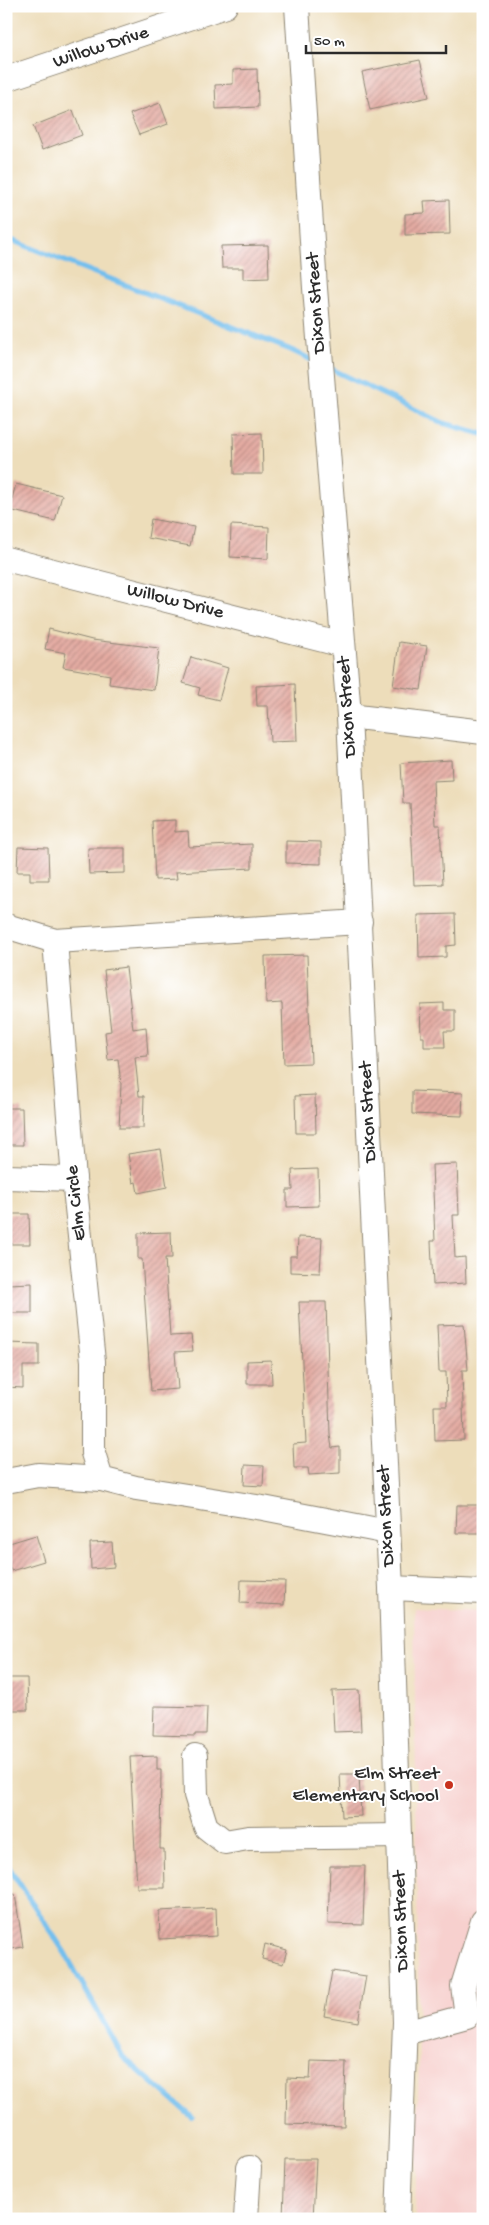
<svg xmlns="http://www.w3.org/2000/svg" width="489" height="2225" font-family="'Gochi Hand',sans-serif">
  <defs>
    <pattern id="building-hatch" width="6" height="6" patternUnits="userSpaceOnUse" patternTransform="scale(1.25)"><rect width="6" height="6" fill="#e4aba2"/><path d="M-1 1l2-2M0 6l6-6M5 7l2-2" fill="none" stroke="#b98b84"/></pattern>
  </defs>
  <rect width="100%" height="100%" fill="#fff"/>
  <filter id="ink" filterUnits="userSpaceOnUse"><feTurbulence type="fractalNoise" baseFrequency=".02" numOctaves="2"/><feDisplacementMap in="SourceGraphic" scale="10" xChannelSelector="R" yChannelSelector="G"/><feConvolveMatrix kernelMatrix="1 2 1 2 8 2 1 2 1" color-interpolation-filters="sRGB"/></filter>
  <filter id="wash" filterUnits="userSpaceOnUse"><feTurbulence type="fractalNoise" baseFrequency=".0096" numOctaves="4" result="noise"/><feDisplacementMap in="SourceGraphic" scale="20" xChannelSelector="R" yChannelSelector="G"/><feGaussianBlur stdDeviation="1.12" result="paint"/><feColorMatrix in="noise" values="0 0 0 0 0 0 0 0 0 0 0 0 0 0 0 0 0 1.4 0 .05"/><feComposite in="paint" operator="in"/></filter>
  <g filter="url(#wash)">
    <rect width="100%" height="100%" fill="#edddba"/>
    <polygon fill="#f7d0ce" points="414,1608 483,1611 483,2219 415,2219 419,2059"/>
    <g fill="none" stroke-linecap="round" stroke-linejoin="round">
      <g stroke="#74bfed" stroke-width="5.5">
        <polyline points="6,238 291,350 314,361"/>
        <polyline points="327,367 443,423 483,434"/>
        <polyline points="6,1863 65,1953 123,2057 192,2117"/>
      </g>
    </g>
    <g id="blocks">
      <g fill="url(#building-hatch)">
        <polygon points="420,60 429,97 370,110 362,72"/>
        <polygon points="257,69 258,107 216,109 215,85 233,84 233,70"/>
        <polygon points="160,103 168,124 139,135 130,114"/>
        <polygon points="73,110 82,135 42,150 33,126"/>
        <polygon points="449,200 450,234 405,235 405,214 425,213 424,201"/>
        <polygon points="268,245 269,278 243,279 243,268 222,268 221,246"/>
        <polygon points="262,433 263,474 234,474 233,434"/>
        <polygon points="16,484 62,495 55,521 9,510"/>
        <polygon points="151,519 194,527 190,546 148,538"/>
        <polygon points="231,525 269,527 268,559 230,557"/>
        <polygon points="49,629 92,640 159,648 154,690 109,684 110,675 63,667 66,653 45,649"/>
        <polygon points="399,642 427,646 421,690 393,686"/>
        <polygon points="191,657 228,668 219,700 198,695 200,688 183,683"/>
        <polygon points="295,684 297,741 270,742 268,706 257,706 256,686"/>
        <polygon points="451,760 452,780 433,781 435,825 440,825 443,884 414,885 410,803 403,803 401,763"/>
        <polygon points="175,820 175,832 188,831 189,847 252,844 252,868 176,872 177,879 155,880 152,821"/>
        <polygon points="286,841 321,842 321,864 286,863"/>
        <polygon points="18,847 48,848 49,880 30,880 30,872 17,872"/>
        <polygon points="88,848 125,848 125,873 89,874"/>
        <polygon points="455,914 456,945 446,946 446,957 419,958 418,915"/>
        <polygon points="307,955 311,1063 284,1064 282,1003 266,1004 265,956"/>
        <polygon points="126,967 133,1029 146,1027 148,1056 135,1057 139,1096 144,1096 143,1128 119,1128 121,1084 118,1059 108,1060 105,1032 111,1031 104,970"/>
        <polygon points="444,1003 444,1010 455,1010 455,1031 444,1031 445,1047 424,1047 424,1037 421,1037 420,1004"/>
        <polygon points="412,1091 463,1093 462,1116 412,1114"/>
        <polygon points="315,1095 316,1133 296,1133 295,1096"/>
        <polygon points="6,1108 22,1108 23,1145 6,1145"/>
        <polygon points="161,1149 167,1187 138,1193 136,1182 133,1183 128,1154"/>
        <polygon points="457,1164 459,1215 453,1215 455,1258 465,1257 466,1283 433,1285 431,1241 435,1241 432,1165"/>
        <polygon points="318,1169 319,1206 287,1207 287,1190 293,1190 292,1170"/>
        <polygon points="6,1214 29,1214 30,1244 6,1244"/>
        <polygon points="171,1232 172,1258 165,1258 170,1336 191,1335 193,1351 175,1352 178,1389 151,1391 142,1259 138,1259 138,1233"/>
        <polygon points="298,1237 322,1238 320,1273 290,1272 290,1256 297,1256"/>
        <polygon points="32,1283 32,1313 9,1313 8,1284"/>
        <polygon points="299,1302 326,1302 330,1435 332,1448 340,1447 340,1473 309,1475 308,1468 294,1468 293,1444 306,1443"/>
        <polygon points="464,1324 468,1370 462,1370 464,1440 435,1441 434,1406 447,1406 446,1372 439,1372 437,1325"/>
        <polygon points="6,1343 39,1344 39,1366 23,1366 23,1388 6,1387"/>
        <polygon points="271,1360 272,1384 247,1384 247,1361"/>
        <polygon points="245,1465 264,1466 263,1486 244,1485"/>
        <polygon points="457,1505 483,1505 483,1533 456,1533"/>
        <polygon points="36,1535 44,1561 11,1571 6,1556 6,1544"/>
        <polygon points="112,1542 114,1567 91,1569 90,1543"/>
        <polygon points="241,1580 285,1581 284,1605 240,1603"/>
        <polygon points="6,1678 27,1678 28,1710 6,1710"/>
        <polygon points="359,1690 361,1731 334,1732 332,1691"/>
        <polygon points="154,1706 207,1707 206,1734 195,1734 195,1736 153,1735"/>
        <polygon points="157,1756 157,1770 161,1770 160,1849 164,1849 165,1888 137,1888 130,1757"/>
        <polygon points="340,1774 359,1774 361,1816 342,1817"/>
        <polygon points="330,1866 365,1866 363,1925 328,1924"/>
        <polygon points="15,1894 23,1947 6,1950 6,1895"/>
        <polygon points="216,1908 217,1936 160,1939 159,1911"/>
        <polygon points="265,1944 287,1950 283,1964 262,1959"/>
        <polygon points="332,1971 366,1976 358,2022 324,2016"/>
        <polygon points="311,2061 346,2062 344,2126 286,2124 287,2078 310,2079"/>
        <polygon points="285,2159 316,2159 313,2219 283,2219"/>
      </g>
    </g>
  </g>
  <g filter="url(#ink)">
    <use href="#blocks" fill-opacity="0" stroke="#8c8472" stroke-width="1"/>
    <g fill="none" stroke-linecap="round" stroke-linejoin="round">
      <defs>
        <g id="minor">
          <polyline points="297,6 315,288 349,716 391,1588 405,2022 398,2219"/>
          <polyline points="6,79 225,6"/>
          <polyline points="6,559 343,645"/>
          <polyline points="349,716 483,732"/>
          <polyline points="6,926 55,941 360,922"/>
          <polyline points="55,941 74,1179 93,1361 93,1453 101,1479 136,1488 263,1508 388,1532"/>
          <polyline points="6,1177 74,1179"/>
          <polyline points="6,1481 38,1475 101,1479"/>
          <polyline points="391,1588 483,1592"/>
          <polyline points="195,1756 196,1795 206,1827 225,1842 248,1838 399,1836"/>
          <polyline points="405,2033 467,2016 463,1986 483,1921"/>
          <polyline points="246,2219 249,2168"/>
        </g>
      </defs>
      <use href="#minor" stroke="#8c8472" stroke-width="26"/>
      <use href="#minor" stroke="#fff" stroke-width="24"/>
    </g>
  </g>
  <circle fill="#c8321e" stroke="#fff" stroke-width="2" cx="449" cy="1785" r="5"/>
  <g text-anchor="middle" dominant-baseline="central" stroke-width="4" stroke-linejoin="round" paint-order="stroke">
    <g font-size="19" fill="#2b2b2b" stroke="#fff">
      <text transform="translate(101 48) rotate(-18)">Willow Drive</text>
      <text transform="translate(317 303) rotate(-94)">Dixon Street</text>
      <text transform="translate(175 602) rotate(14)">Willow Drive</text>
      <text transform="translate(348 707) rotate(-94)">Dixon Street</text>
      <text transform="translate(369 1112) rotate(-93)">Dixon Street</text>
      <text transform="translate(77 1203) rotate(-96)">Elm Circle</text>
      <text transform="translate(387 1516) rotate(-93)">Dixon Street</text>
      <text transform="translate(402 1921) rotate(-92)">Dixon Street</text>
    </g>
    <g font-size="19" fill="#2b2b2b" stroke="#fff" text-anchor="end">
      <text x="439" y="1774">Elm Street<tspan x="439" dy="22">Elementary School</tspan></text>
    </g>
  </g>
  <rect width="489" height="2225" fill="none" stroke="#fff" stroke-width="25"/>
  <path d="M306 45v8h140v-8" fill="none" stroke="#2b2b2b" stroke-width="2.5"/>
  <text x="314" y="45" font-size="15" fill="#2b2b2b" stroke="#ffffff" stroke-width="4" paint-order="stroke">50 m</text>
</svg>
